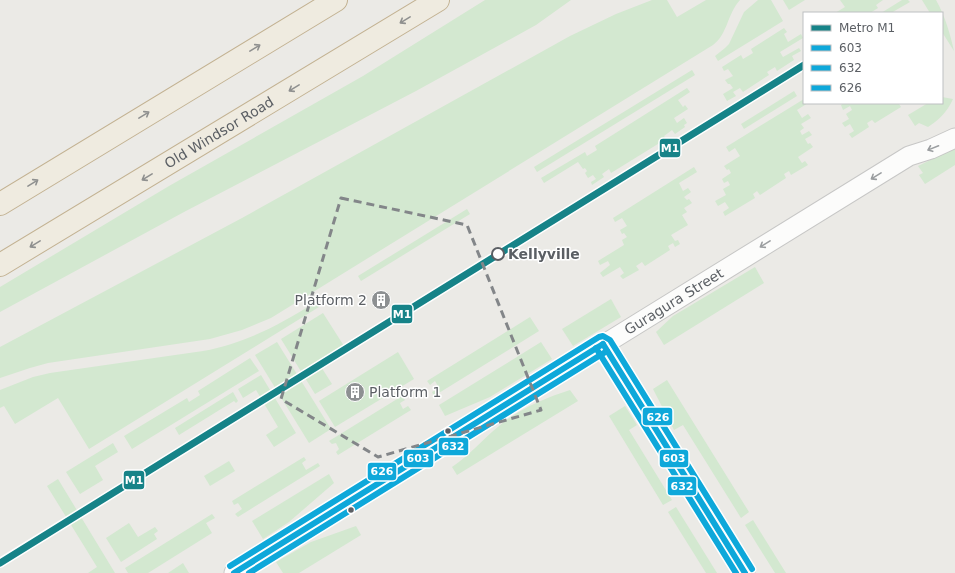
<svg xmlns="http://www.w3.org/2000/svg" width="955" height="573" font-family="'DejaVu Sans',sans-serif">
  <rect width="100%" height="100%" fill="#ebeae6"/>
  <g fill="#d3e8d0">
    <polygon points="485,0 571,0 536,25 416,91 184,212 0,312 0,287 169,186 363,76"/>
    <path d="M652,0H667L677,17L706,0H740C727,14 728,34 713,45L271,318L242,330L210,339L48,363L30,368L0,378V347L242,218L570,36L616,14Z"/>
    <polygon points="758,0 771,0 783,21 718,61 715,56 725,48 729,44 744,12"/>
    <polygon points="783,0 805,0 789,10"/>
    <polygon points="840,0 883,0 876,5 878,8 870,13 835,13 845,7"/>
    <polygon points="902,0 908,0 910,2 891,13 881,13"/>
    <path d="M922,0H936C945,16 950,33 954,51L942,32V13H930Z"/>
    <polygon points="784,28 787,32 784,34 788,42 801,34 803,38 780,52 783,57 799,48 801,51 792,56 794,60 777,71 775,67 767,72 769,75 743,92 740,88 733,92 736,96 727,101 723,94 733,88 730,84 728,84 725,80 733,76 728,69 724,71 722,67 741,55 743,59 753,53 751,49"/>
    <polygon points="692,70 695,75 537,172 534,167"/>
    <polygon points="783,74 786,78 733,111 730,106"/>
    <polygon points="687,88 690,92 678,100 683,107 685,105 688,109 674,118 677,123 684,118 687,123 684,125 685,127 675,134 672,130 664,136 666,139 611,173 609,169 602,174 604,177 592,185 591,182 596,179 593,175 588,178 585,173 587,171 585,168 583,169 578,162 544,183 541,178 585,152 587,156 597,150 595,146"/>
    <polygon points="794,91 797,96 744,129 741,124"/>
    <path d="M942,97L953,99C947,112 939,120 928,127L919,123L915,126L908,115L928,103H942Z"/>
    <polygon points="804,99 804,103 808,103 797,110 802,118 808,114 811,118 801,124 804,128 800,131 802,135 809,131 812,135 805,139 808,144 810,143 813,147 798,157 802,163 805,161 808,165 791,175 789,171 784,174 786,178 760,195 757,191 753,194 755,198 725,216 723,212 729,208 725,202 718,206 715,201 726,195 723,189 730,185 728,181 724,183 722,179 731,173 729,169 727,170 724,166 740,156 735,148 729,152 726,147"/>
    <polygon points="844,103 900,103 899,104 901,107 875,123 872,120 867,123 869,127 852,138 849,134 854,131 850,124 845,127 842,123 849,119 846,114 852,110 850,106 843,110 841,105"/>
    <polygon points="955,148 955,165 925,184 919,175 923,173 918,166"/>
    <polygon points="694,167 697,172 679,183 683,191 688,188 691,192 684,197 687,200 689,199 692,203 684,208 687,212 682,215 688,225 671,235 675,241 678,240 680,244 675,247 673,243 668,246 670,250 645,266 642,262 636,266 639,270 623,279 620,276 624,273 620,267 603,277 600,273 610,265 608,261 600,265 598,261 624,245 622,240 627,237 624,233 622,234 620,230 627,226 622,218 615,222 613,218"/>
    <polygon points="467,209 470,214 361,281 358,276"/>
    <polygon points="755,267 764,283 664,345 656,332 673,316"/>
    <polygon points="611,299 621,317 573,346 562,329"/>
    <path d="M316,302L319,307L89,449L58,398L15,424L4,406L0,408V390L33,377L50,373L203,351C246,343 279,325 316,302Z"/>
    <polygon points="323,313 344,346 318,362 332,384 315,394 281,339"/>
    <polygon points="530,317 539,331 434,396 432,392 439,388 435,381 430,385 427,381"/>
    <polygon points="277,342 331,429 309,443 255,355"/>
    <polygon points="541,342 552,359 490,397 445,416 439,405"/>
    <polygon points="398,352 414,379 335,427 319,401"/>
    <polygon points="250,358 259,371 132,449 124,436 187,398 189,402 200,395 198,391"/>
    <polygon points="261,375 296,433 274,447 266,435 278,427 256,390 243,398 238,389"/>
    <polygon points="667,380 749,512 741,518 683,425 674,430 653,389"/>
    <path d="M570,390L578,401L457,475L452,467C469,456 483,439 499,426C519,409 545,398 570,390Z"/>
    <polygon points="233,392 238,401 236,403 234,401 179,435 175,428"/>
    <polygon points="402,396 405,400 400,403 403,409 408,406 411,410 338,455 336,452 339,449 336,443 332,444 329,441"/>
    <polygon points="625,406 637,425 629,430 672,500 663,505 609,416"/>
    <polygon points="113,443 118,452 95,466 103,480 80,494 66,472"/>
    <polygon points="304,457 306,460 302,463 306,470 318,463 320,466 238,517 235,514 242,509 238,503 234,505 232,501"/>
    <polygon points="229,461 235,471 210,486 204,476"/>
    <polygon points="329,474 334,483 289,522 263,539 252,521"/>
    <polygon points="58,479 115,573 88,573 97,567 47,486"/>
    <polygon points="676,507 717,573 706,573 668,512"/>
    <polygon points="212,514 215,518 206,523 212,533 148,573 128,573 125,568"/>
    <polygon points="753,520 786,573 775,573 745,525"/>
    <polygon points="129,523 138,537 155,527 158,531 154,534 157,539 121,562 106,538"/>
    <polygon points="356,526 361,535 299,573 283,573 276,562 311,542"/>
    <polygon points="183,563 189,573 168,573"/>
  </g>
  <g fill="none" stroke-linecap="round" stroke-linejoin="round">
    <defs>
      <g id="street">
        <polyline points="603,344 745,573"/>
        <path id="s1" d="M234,573L909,156L931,149L955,138"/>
      </g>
      <g id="highway">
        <polyline points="0,204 336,0"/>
        <path id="s2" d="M0,265L438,0"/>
      </g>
    </defs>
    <use href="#street" stroke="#c7c7c6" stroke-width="21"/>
    <use href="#highway" stroke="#c3b292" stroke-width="24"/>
    <use href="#street" stroke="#fcfcfb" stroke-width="19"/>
    <use href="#highway" stroke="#efebe0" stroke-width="22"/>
    <defs>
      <g id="bus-1">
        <polyline points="603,344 745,573"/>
        <polyline points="234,573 603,344"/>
      </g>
      <g id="bus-2">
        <polyline points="596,348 736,573"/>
        <polyline points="249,573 607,351"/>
      </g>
      <polyline id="bus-3" points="230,566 599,337 603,336 610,340 752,569"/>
    </defs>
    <use href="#bus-1" stroke="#fff" stroke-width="9"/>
    <use href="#bus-2" stroke="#fff" stroke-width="9"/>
    <use href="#bus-3" stroke="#fff" stroke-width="9"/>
    <use href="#bus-1" stroke="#0ea8da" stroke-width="6"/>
    <use href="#bus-2" stroke="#0ea8da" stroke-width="6"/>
    <use href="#bus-3" stroke="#0ea8da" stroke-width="6"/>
    <defs>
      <polyline id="metro-1" points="0,563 804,65"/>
    </defs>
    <use href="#metro-1" stroke="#fff" stroke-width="10"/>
    <use href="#metro-1" stroke="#168388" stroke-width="7"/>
  </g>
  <defs><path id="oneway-shaft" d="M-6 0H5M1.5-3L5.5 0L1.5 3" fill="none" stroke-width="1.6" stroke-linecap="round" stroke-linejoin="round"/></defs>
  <g stroke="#8f908f">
    <use href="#oneway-shaft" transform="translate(405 20) rotate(149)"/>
    <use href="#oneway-shaft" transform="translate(255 48) rotate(-31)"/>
    <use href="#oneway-shaft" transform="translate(294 88) rotate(149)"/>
    <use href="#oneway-shaft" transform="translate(144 115) rotate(-31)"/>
    <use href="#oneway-shaft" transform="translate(147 177) rotate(149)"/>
    <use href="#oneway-shaft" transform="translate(33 183) rotate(-32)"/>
    <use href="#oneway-shaft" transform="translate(35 244) rotate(149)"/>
  </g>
  <g stroke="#9b9ea0">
    <use href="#oneway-shaft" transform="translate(933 148) rotate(158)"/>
    <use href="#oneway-shaft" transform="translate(876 176) rotate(148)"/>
    <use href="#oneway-shaft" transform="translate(765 244) rotate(148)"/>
  </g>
  <path fill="none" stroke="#838689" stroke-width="3" stroke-dasharray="8 5" stroke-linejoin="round" d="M341,198L467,225L541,410L378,457L281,399Z"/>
  <defs>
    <symbol id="building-disc" viewBox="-11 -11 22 22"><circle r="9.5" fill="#8d9092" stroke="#fff"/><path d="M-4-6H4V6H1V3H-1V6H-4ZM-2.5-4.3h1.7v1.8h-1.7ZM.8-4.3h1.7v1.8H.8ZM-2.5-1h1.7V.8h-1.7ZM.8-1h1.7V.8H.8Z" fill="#fff"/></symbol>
  </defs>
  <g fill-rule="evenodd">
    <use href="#building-disc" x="370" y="289" width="22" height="22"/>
    <use href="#building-disc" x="344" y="381" width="22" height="22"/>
  </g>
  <circle fill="#fff" stroke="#5b5f64" stroke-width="2" cx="498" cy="254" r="6"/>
  <g fill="#5b5f64" stroke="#fff" stroke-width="1.5">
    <circle cx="448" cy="431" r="3.5"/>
    <circle cx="351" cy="510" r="3.5"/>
  </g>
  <g text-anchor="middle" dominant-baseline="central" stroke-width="3" stroke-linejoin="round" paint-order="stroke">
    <g font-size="14" fill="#5b5f64" stroke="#fff">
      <text stroke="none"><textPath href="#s2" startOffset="256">Old Windsor Road</textPath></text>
      <text stroke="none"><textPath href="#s1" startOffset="517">Guragura Street</textPath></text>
    </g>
    <g font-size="14" font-weight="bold" fill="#5b5f64" stroke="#fff" text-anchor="start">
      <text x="508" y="254">Kellyville</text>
    </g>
    <g font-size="14" fill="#5b5f64" stroke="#fff" text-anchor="end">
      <text x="367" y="300">Platform 2</text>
      <text x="369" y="392" text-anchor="start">Platform 1</text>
    </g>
  </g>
  <g stroke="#fff" stroke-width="1.5">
    <rect x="659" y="138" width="22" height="20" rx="4" fill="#168388"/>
    <rect x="391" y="304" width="22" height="20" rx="4" fill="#168388"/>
    <rect x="642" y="407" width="31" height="19" rx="4" fill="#0ea8da"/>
    <rect x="438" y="437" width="31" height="19" rx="4" fill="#0ea8da"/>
    <rect x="403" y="449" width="31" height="19" rx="4" fill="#0ea8da"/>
    <rect x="659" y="449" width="30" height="19" rx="4" fill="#0ea8da"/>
    <rect x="367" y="462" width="30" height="19" rx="4" fill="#0ea8da"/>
    <rect x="123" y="470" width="22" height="20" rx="4" fill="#168388"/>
    <rect x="667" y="476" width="30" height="20" rx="4" fill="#0ea8da"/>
  </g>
  <g font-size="11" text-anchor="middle" font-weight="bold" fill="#fff">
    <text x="670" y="152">M1</text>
    <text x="402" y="318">M1</text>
    <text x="658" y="421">626</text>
    <text x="453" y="450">632</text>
    <text x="418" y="462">603</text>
    <text x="674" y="462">603</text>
    <text x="382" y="475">626</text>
    <text x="134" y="484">M1</text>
    <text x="682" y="490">632</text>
  </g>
  <rect x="803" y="12" width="140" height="92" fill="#ffffff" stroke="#bdbfc1"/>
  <rect x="811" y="25" width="20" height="6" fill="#168388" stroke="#bdbfc1"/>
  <text x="839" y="32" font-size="12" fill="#5b5f64">Metro M1</text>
  <rect x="811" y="45" width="20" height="6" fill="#0ea8da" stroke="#bdbfc1"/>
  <text x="839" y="52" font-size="12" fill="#5b5f64">603</text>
  <rect x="811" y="65" width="20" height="6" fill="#0ea8da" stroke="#bdbfc1"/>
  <text x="839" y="72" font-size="12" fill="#5b5f64">632</text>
  <rect x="811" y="85" width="20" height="6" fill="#0ea8da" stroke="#bdbfc1"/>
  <text x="839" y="92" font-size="12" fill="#5b5f64">626</text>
</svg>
